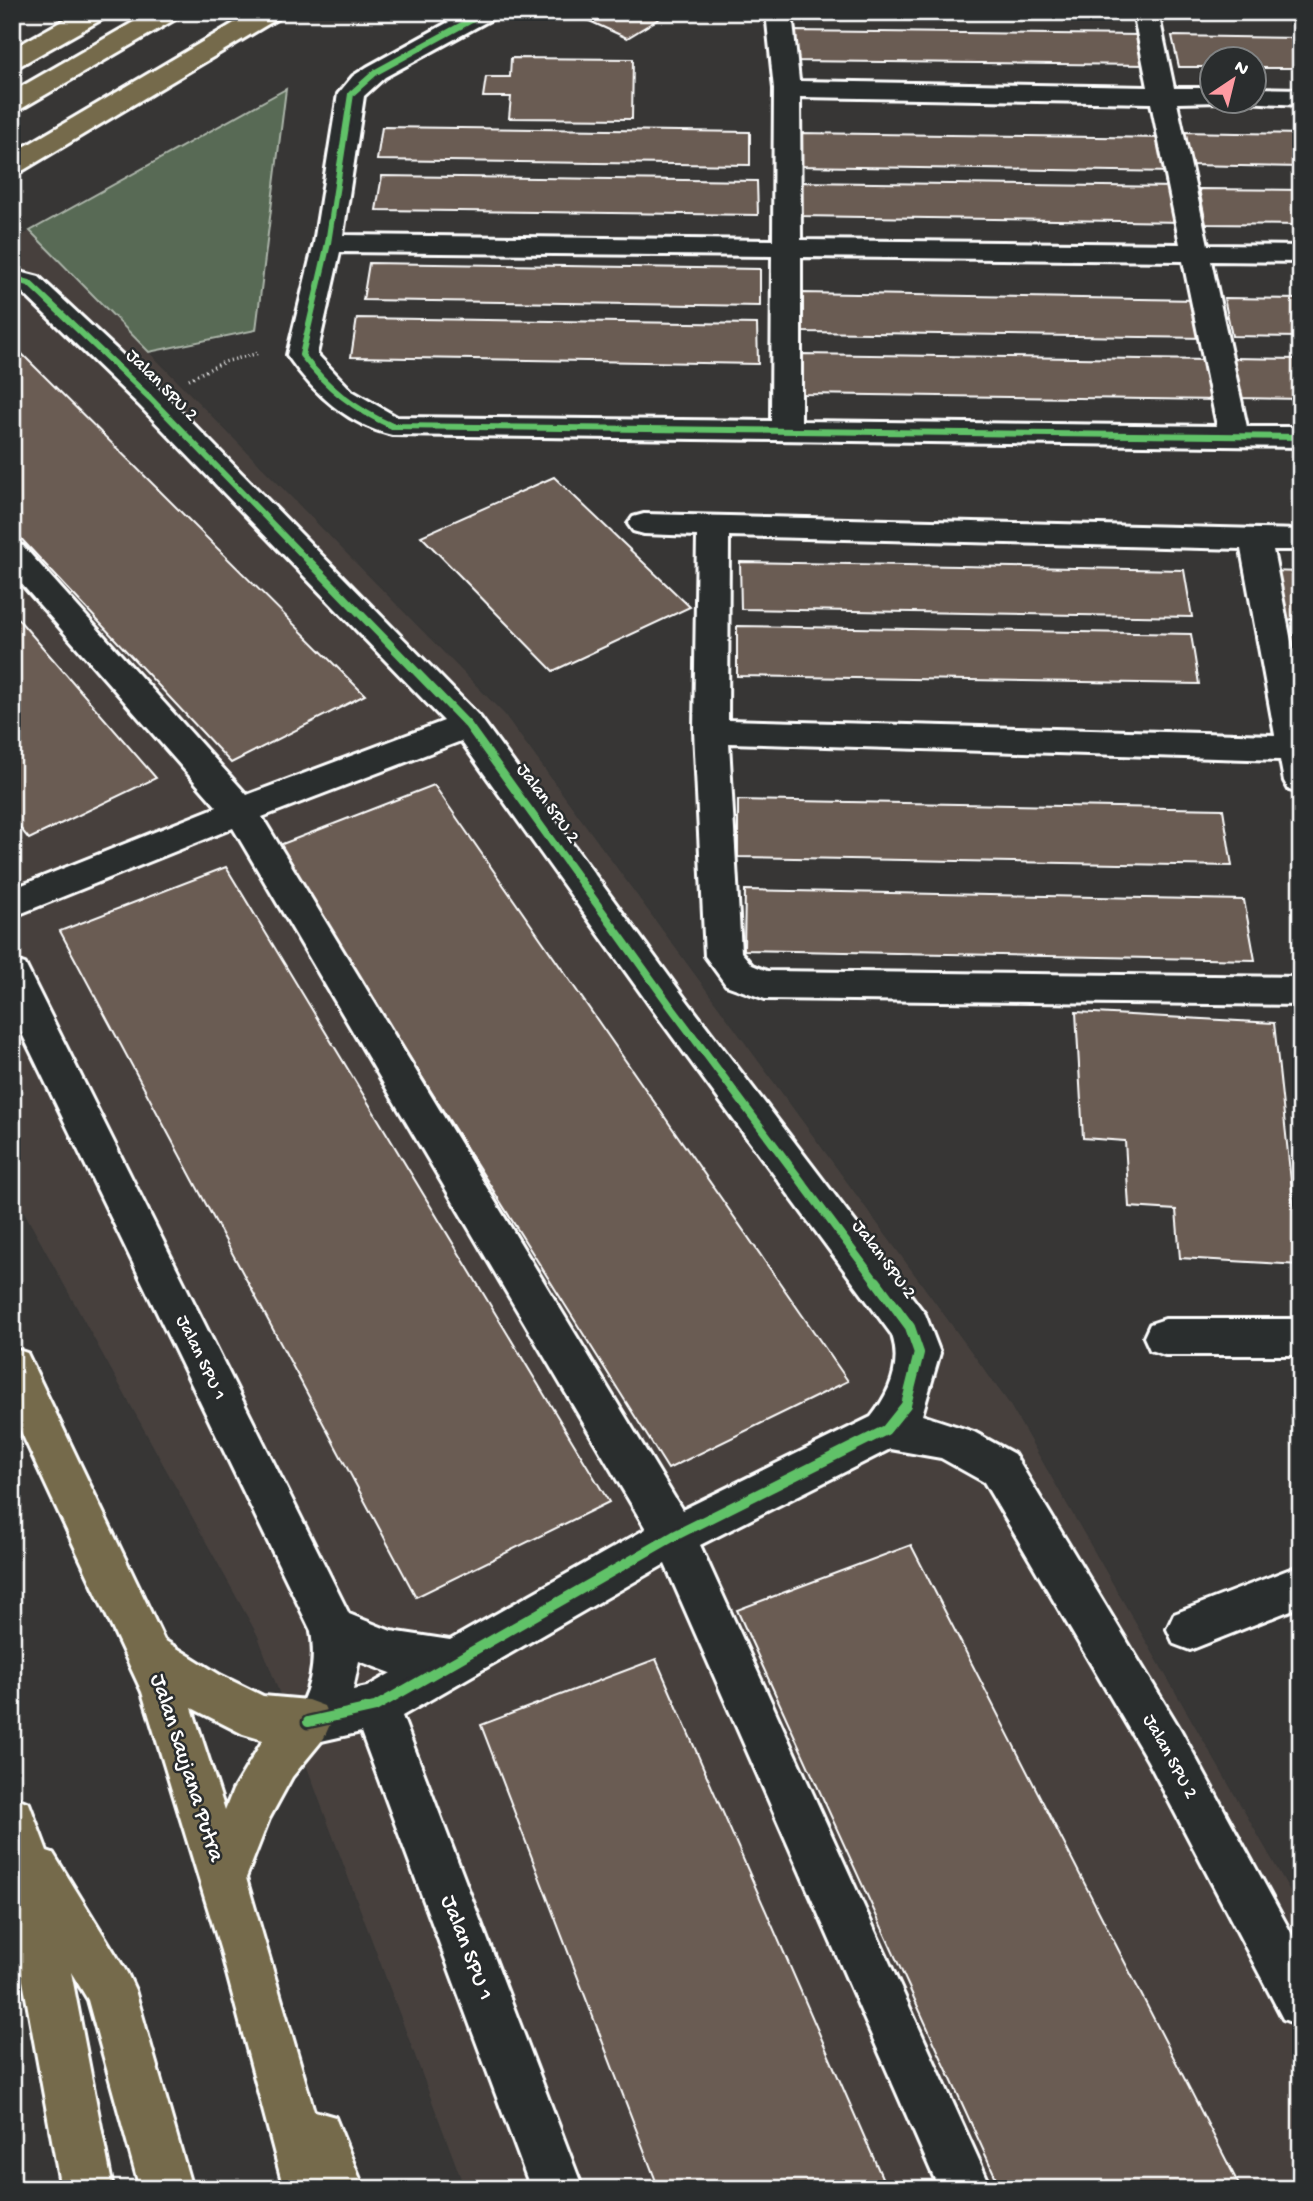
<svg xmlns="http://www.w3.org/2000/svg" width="1313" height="2201" font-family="'Gochi Hand',sans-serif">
  <rect width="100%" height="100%" fill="#373635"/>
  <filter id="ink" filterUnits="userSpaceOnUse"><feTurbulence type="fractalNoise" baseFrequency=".0143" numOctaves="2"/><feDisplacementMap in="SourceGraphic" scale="14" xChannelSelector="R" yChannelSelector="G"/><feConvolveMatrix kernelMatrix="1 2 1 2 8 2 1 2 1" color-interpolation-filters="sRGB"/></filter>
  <g filter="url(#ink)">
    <polygon fill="#47413e" points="30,231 504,714 1008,1402 1301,1910 1301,2189 465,2189 258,1636 12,1190 12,241"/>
    <polygon fill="#586b55" stroke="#acb5aa" stroke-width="2" points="286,89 256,330 149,352 30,231"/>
    <g fill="#6b5b52" stroke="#fff" stroke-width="2">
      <polygon points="577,12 670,12 627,38 574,14"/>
      <polygon points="793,12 1141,12 1143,19 793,15"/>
      <polygon points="1169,12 1301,12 1301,19 1170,17"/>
      <polygon points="791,31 1143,35 1149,65 792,61"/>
      <polygon points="1172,36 1301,38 1301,68 1254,68 1254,60 1212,60 1212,67 1179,67"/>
      <polygon points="511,58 633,59 632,119 509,118 511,97 483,97 486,77 510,77"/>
      <polygon points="382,127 750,132 750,165 377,160"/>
      <polygon points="1180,132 1301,134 1301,167 1188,165"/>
      <polygon points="797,133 1167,138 1174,172 798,166"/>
      <polygon points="382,176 757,181 758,215 376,210"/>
      <polygon points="799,182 1177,187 1184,222 800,216"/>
      <polygon points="1199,189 1301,190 1301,225 1206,224"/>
      <polygon points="369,263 760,269 760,306 363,300"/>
      <polygon points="801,293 1198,300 1206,338 803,332"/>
      <polygon points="1224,298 1301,299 1301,337 1232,336"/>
      <polygon points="357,318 757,324 758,364 351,357"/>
      <polygon points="12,344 365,695 231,763 12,529"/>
      <polygon points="801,354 1209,360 1217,400 803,394"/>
      <polygon points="1231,358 1301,359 1301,399 1240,398"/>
      <polygon points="554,477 690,607 553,671 421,536"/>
      <polygon points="740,562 1184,570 1192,617 741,609"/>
      <polygon points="1268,571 1301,572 1301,620 1278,619"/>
      <polygon points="12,612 156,778 29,839 12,818"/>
      <polygon points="737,626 1191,634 1199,684 737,676"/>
      <polygon points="1289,635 1301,635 1301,685 1300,685"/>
      <polygon points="434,785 848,1381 668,1469 277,846"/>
      <polygon points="738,800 1223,809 1232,866 738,857"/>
      <polygon points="226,867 609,1502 416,1597 60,931"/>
      <polygon points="745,890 1244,900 1255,960 744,950"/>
      <polygon points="1076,1012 1274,1023 1300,1265 1180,1258 1176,1210 1129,1207 1125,1141 1083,1138"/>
      <polygon points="911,1545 1241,2189 1001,2189 737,1610"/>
      <polygon points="656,1659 887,2189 659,2189 481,1725"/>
    </g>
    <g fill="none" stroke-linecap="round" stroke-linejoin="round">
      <defs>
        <g id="minor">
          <path d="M467,12H498L495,17L385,77L364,96L343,235L773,240L774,89L766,12H792L799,81L1148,87L1133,12H1158L1174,88H1212V102H1221L1177,103L1208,245L1301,246V262L1211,261L1247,427H1301V447L392,435C347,424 313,393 287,355L314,243L338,94L353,76L367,67ZM800,97L1151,103L1180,244L801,240ZM340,252L772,256L771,421L397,417L352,391L317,354ZM801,257L1183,261L1217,426L801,421Z"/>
          <polygon points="1254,88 1301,89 1301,105 1245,102 1254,102"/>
          <path d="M12,270L39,277L161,391L480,717L684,997L925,1314L940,1353L922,1415L974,1432L1014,1454L1180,1729L1301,1951V2026L1283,2019L1148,1761L984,1482L941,1458L890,1449L700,1545L992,2189H939L665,1564L402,1716L583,2189H531L361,1732L308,1744L292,1738L285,1722L292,1706L302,1702C313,1679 315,1656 311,1631L12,1013V960L25,964L30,974L349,1614L391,1631L450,1640L646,1529L233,828L12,917V889L217,807L12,573V543L23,546L247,795L444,721L139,405L19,289L12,287ZM461,741L658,1017L892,1335C902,1365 890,1393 871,1417L682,1510L262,817ZM359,1661L391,1673L367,1687L353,1690Z"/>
          <path d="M644,514L1301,530V550H1273L1301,692V793L1289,790L1284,781L1280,760L729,743L741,952L752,965L767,971L1301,977V1005L765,999L726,985L705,956L694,731L697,536L644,534L633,531L628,524L633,517ZM729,536L1241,549L1275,735L728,720Z"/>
          <polygon points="1165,1319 1301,1319 1301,1355 1165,1355 1150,1350 1144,1337 1150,1324"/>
          <polygon points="1301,1565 1301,1606 1190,1650 1174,1644 1167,1629 1174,1614"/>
        </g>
        <g id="major">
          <path d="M12,1348L27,1353L164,1640L220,1675L263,1696L308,1700L324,1706L331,1722L324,1738L292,1777L269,1819L246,1878L314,2111L335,2117L364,2189H284L221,1951L142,1692L12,1412ZM192,1708L243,1734L263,1740L233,1790L225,1810Z"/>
          <polygon points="12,1796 29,1803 47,1851 53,1853 127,1973 135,1990 192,2189 140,2189 88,2000 71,1972 113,2189 61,2189 12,1920"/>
        </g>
        <g id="highway">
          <polygon points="78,12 109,12 106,17 21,65 12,68 12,49"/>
          <polygon points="151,12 182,12 179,17 21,109 12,111 12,92"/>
          <polygon points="253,12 283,12 280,17 22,171 12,173 12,154"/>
        </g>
      </defs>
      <use href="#minor" stroke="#fff" stroke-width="6"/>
      <use href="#major" stroke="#fff" stroke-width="6"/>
      <use href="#highway" stroke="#fff" stroke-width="6"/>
      <polyline stroke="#fff" stroke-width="3.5" stroke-dasharray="1 3.5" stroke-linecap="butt" points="189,379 224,362 259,353"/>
      <use href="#minor" fill="#2a2d2e" fill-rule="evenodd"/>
      <use href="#major" fill="#746b4b" fill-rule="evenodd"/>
      <use href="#highway" fill="#746b4b" fill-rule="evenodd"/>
      <defs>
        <g id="cycleway-far2">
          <path d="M486,12L376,72L351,94L328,243L302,355C327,388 354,409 392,426L1301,437"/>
          <polyline points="12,278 29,283 150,398 311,564"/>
        </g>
        <polyline id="cycleway-far1" points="310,562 468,725 671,1007 877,1283"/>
        <polyline id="cycleway" points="308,1722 375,1707 674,1536 886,1430 906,1405 919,1353 910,1327 876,1281"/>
      </defs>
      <use href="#cycleway-far2" stroke="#2a2d2e" stroke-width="10"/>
      <use href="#cycleway-far1" stroke="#2a2d2e" stroke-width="12"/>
      <use href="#cycleway" stroke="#2a2d2e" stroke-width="15"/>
      <use href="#cycleway-far2" stroke="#61c268" stroke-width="6"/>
      <use href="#cycleway-far1" stroke="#61c268" stroke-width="8"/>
      <use href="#cycleway" stroke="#61c268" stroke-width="10"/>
    </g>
  </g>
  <g text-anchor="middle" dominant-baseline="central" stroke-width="5" stroke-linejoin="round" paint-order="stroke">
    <g font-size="19" fill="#fff" stroke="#2a2d2e">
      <text transform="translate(161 386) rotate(45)">Jalan SPU 2</text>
      <text transform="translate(547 804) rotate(54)">Jalan SPU 2</text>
      <text transform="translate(883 1260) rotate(53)">Jalan SPU 2</text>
      <text transform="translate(200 1358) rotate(64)">Jalan SPU 1</text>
      <text transform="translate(1169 1757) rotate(61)">Jalan SPU 2</text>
    </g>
    <g font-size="23" fill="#fff" stroke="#2a2d2e">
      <text transform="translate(186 1768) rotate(72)">Jalan Saujana Putra</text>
      <text transform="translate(466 1948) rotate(69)">Jalan SPU 1</text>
    </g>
  </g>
  <rect width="1313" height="2201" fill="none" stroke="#2a2d2e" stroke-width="42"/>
  <rect x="21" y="21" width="1271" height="2159" fill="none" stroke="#fff" stroke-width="2.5" filter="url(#ink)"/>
  <g transform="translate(1233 80) rotate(35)"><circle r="33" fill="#2a2d2e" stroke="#7f8182" stroke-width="2"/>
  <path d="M0-5L12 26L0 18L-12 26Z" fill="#ff9aa2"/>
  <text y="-10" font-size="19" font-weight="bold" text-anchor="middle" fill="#ffffff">N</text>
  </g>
</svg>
